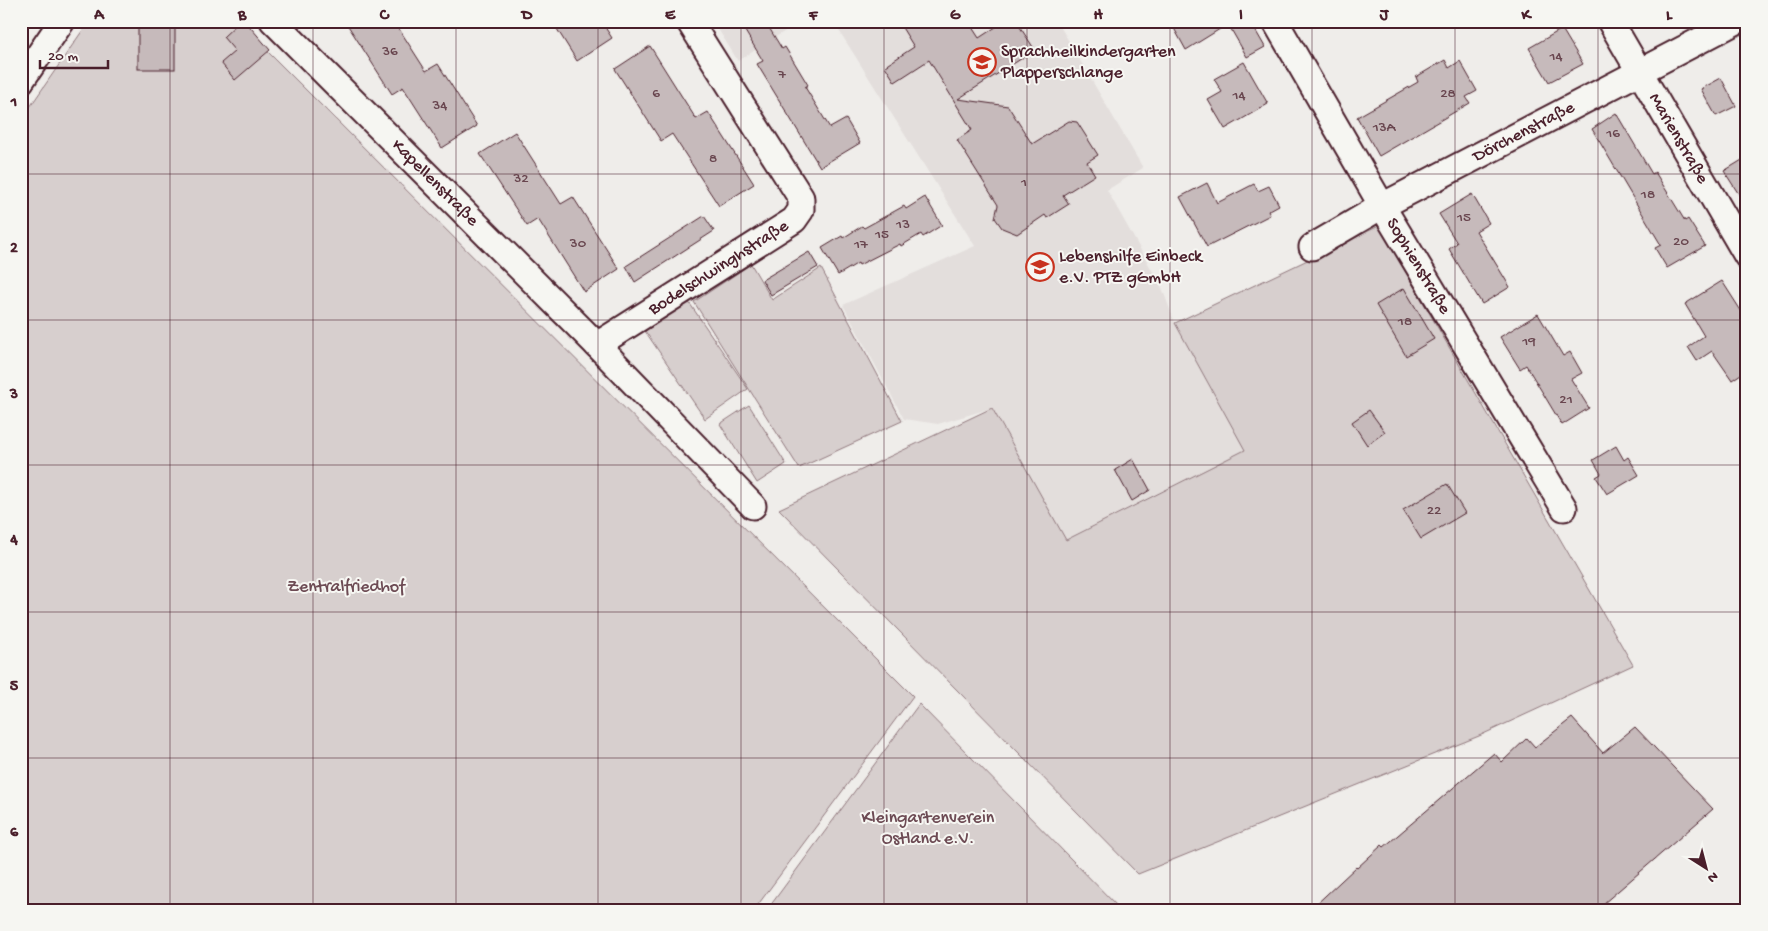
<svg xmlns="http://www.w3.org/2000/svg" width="1768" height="931" font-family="'Gochi Hand',sans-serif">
  <rect width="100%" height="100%" fill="#efedea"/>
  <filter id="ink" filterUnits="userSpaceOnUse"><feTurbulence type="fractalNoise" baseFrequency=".02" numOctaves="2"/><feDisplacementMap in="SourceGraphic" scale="10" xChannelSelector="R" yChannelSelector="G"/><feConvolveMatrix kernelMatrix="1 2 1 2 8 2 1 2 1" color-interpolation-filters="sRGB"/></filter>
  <g filter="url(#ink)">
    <g fill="#e3dedc">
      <polygon points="713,21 801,21 738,61"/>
      <polygon points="833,21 1057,21 1143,168 1107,190 1162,288 1175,323 1246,450 1065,540 992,408 938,424 904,419 843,305 975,246"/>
    </g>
    <g fill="#d7cfce" stroke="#90777c">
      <polygon points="89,21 237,21 913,696 754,910 21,910 21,120"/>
      <polygon points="1379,226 1633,665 1479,736 1138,874 779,509 992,408 1066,540 1245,450 1175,323"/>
      <polygon points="751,264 772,300 821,268 902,421 799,468 694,302"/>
      <polygon points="688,301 748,389 705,419 645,331"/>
      <polygon points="749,405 786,464 757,483 720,424"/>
      <polygon points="919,704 1121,910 767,910"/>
    </g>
    <g fill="#c6babb" stroke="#4a1f2b">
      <rect x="138" y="21" width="37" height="48"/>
      <polygon points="240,21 245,21 270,50 235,80 221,63 235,51 223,37"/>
      <polygon points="345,21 394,21 426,71 438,64 477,126 442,148 403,87 392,94"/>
      <polygon points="552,21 601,21 612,38 577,61"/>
      <polygon points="739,21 765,21 782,49 785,47 808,85 805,87 830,128 846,119 860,143 820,167 757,64 763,61"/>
      <polygon points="898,21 968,21 979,38 1005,21 1016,21 1035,50 958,99 1008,106 1032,144 1069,121 1077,122 1098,155 1087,162 1095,175 1063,195 1069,204 1047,218 1045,215 1017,234 1002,228 995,218 998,205 957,140 972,130 929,60 895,82 885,66 914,47"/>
      <polygon points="1170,21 1250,21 1265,47 1247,57 1228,24 1186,50"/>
      <polygon points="1562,29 1583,64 1549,82 1529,48"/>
      <polygon points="650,46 696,119 708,112 754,184 719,206 672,134 661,141 615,69"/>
      <polygon points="1445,60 1449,68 1460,61 1477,91 1466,97 1470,103 1379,156 1357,117 1418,82 1416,77"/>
      <polygon points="1244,62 1268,104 1225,129 1208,100 1222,92 1214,79"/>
      <polygon points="1721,78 1736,106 1716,116 1701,89"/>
      <polygon points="1616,113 1652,174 1655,172 1685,221 1688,219 1705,246 1667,268 1655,248 1661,245 1592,129"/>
      <polygon points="515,132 561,204 573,197 619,269 584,292 538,219 527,226 480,154"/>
      <polygon points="1747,157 1747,207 1724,171"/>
      <polygon points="1207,183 1217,203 1254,184 1258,191 1269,186 1279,205 1268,211 1270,215 1207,247 1180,197"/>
      <polygon points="1472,194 1489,223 1476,231 1510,287 1482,304 1449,249 1457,243 1439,214"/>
      <polygon points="925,197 942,225 923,237 921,234 901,246 900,244 859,265 858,263 838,275 822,248 842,236 843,238 862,226 864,228 904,206 906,209"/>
      <polygon points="704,216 714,231 635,282 626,266"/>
      <polygon points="809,252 818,267 771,295 762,280"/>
      <polygon points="1722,281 1747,320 1747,370 1732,380 1712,351 1697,361 1688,347 1704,336 1685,304"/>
      <polygon points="1404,288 1434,339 1406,356 1376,305"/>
      <polygon points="1538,314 1563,356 1570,352 1582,373 1571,379 1589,408 1562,425 1526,365 1520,369 1500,337"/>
      <polygon points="1369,410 1385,432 1367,445 1352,422"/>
      <polygon points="1616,446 1624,460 1628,457 1639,475 1607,494 1596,477 1601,474 1593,460"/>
      <polygon points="1133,459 1150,490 1132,501 1115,470"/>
      <polygon points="1447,484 1465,513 1421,539 1403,510"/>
      <polygon points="1572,718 1603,753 1635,727 1713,809 1596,910 1310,910 1356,867 1357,868 1382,845 1384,847 1494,753 1502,762 1527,738 1535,747"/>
    </g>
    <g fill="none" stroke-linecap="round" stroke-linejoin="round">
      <defs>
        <g id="street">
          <path id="s1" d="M273,21L597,345L753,506"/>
          <path id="s2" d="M1275,21L1382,206L1564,508"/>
          <path id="s3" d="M1610,21L1747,256"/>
          <polyline points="21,81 62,21"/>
          <path id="s4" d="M1312,247L1382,206L1737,21"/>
          <path id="s5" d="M597,345L794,220L801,210V198L689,21"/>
        </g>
      </defs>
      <use href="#street" stroke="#4a1f2b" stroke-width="29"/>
      <use href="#street" stroke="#f6f6f2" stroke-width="25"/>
    </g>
  </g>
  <path fill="none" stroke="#4a1f2b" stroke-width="1" stroke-opacity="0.55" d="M170,21V910M313,21V910M456,21V910M598,21V910M741,21V910M884,21V910M1027,21V910M1170,21V910M1312,21V910M1455,21V910M1598,21V910M21,174H1747M21,320H1747M21,465H1747M21,612H1747M21,758H1747"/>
  <defs>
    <symbol id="school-ring" viewBox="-11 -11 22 22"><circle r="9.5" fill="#f6f6f2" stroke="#c8321e" stroke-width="1.5"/><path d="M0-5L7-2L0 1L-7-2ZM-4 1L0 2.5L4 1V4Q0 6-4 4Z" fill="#c8321e"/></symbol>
  </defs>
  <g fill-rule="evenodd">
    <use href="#school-ring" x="966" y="46" width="32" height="32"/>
    <use href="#school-ring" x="1024" y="251" width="32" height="32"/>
  </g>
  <g text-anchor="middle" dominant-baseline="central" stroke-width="4" stroke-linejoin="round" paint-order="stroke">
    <g font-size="15" fill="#69464f">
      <text x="390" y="52">36</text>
      <text x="1556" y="57">14</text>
      <text x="782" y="75">7</text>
      <text x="656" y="94">6</text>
      <text x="1448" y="94">28</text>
      <text x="1239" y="96">14</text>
      <text x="440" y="106">34</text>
      <text x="1384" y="128">13A</text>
      <text x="1613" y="134">16</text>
      <text x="713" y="159">8</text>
      <text x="521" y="179">32</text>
      <text x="1024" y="183">1</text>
      <text x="1648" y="195">18</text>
      <text x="1464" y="218">15</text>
      <text x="903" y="225">13</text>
      <text x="882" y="235">15</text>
      <text x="1681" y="242">20</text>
      <text x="578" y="244">30</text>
      <text x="861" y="245">17</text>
      <text x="1405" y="322">18</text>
      <text x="1529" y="342">19</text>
      <text x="1566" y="400">21</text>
      <text x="1434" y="511">22</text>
    </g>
    <g font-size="18" fill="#4a1f2b" stroke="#f6f6f2" text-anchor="start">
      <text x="1001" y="52">Sprachheilkindergarten<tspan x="1001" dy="21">Plapperschlange</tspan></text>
      <text x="1059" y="257">Lebenshilfe Einbeck<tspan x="1059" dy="21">e.V. PTZ gGmbH</tspan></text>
    </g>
    <g font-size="18" fill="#4a1f2b" stroke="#f6f6f2">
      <text stroke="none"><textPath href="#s4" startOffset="241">Dörchenstraße</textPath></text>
      <text stroke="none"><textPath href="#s3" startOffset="136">Marienstraße</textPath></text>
      <text stroke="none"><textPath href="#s1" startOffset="229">Kapellenstraße</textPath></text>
      <text stroke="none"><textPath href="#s2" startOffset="284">Sophienstraße</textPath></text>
      <text stroke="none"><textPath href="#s5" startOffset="144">Bodelschwinghstraße</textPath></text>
    </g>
    <g font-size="18" fill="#6d4b54" stroke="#f6f6f2">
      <text x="346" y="587">Zentralfriedhof</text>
      <text x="928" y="818">Kleingartenverein<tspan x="928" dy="21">Ostland e.V.</tspan></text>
    </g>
  </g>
  <rect width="1768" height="931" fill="none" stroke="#f6f6f2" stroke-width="55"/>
  <g transform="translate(1706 868) rotate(144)" stroke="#f6f6f2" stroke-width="4" paint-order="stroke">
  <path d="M0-4L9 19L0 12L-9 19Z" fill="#4a1f2b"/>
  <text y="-8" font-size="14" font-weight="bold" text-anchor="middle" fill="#4a1f2b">N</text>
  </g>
  <path d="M40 60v8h68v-8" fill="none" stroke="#4a1f2b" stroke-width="2.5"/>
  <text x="48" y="60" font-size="15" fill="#4a1f2b" stroke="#f6f6f2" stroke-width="4" paint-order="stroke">20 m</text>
  <rect x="28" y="28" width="1712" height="876" fill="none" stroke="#4a1f2b" stroke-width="2"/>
  <g font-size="16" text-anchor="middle" font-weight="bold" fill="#4a1f2b">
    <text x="99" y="19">A</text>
    <text x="242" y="19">B</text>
    <text x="384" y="19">C</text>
    <text x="527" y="19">D</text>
    <text x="670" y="19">E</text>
    <text x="813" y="19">F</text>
    <text x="955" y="19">G</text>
    <text x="1098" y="19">H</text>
    <text x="1241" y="19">I</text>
    <text x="1384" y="19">J</text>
    <text x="1526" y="19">K</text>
    <text x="1669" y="19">L</text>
    <text x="14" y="106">1</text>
    <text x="14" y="252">2</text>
    <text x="14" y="398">3</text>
    <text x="14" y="544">4</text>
    <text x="14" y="690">5</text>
    <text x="14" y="836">6</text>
  </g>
</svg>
